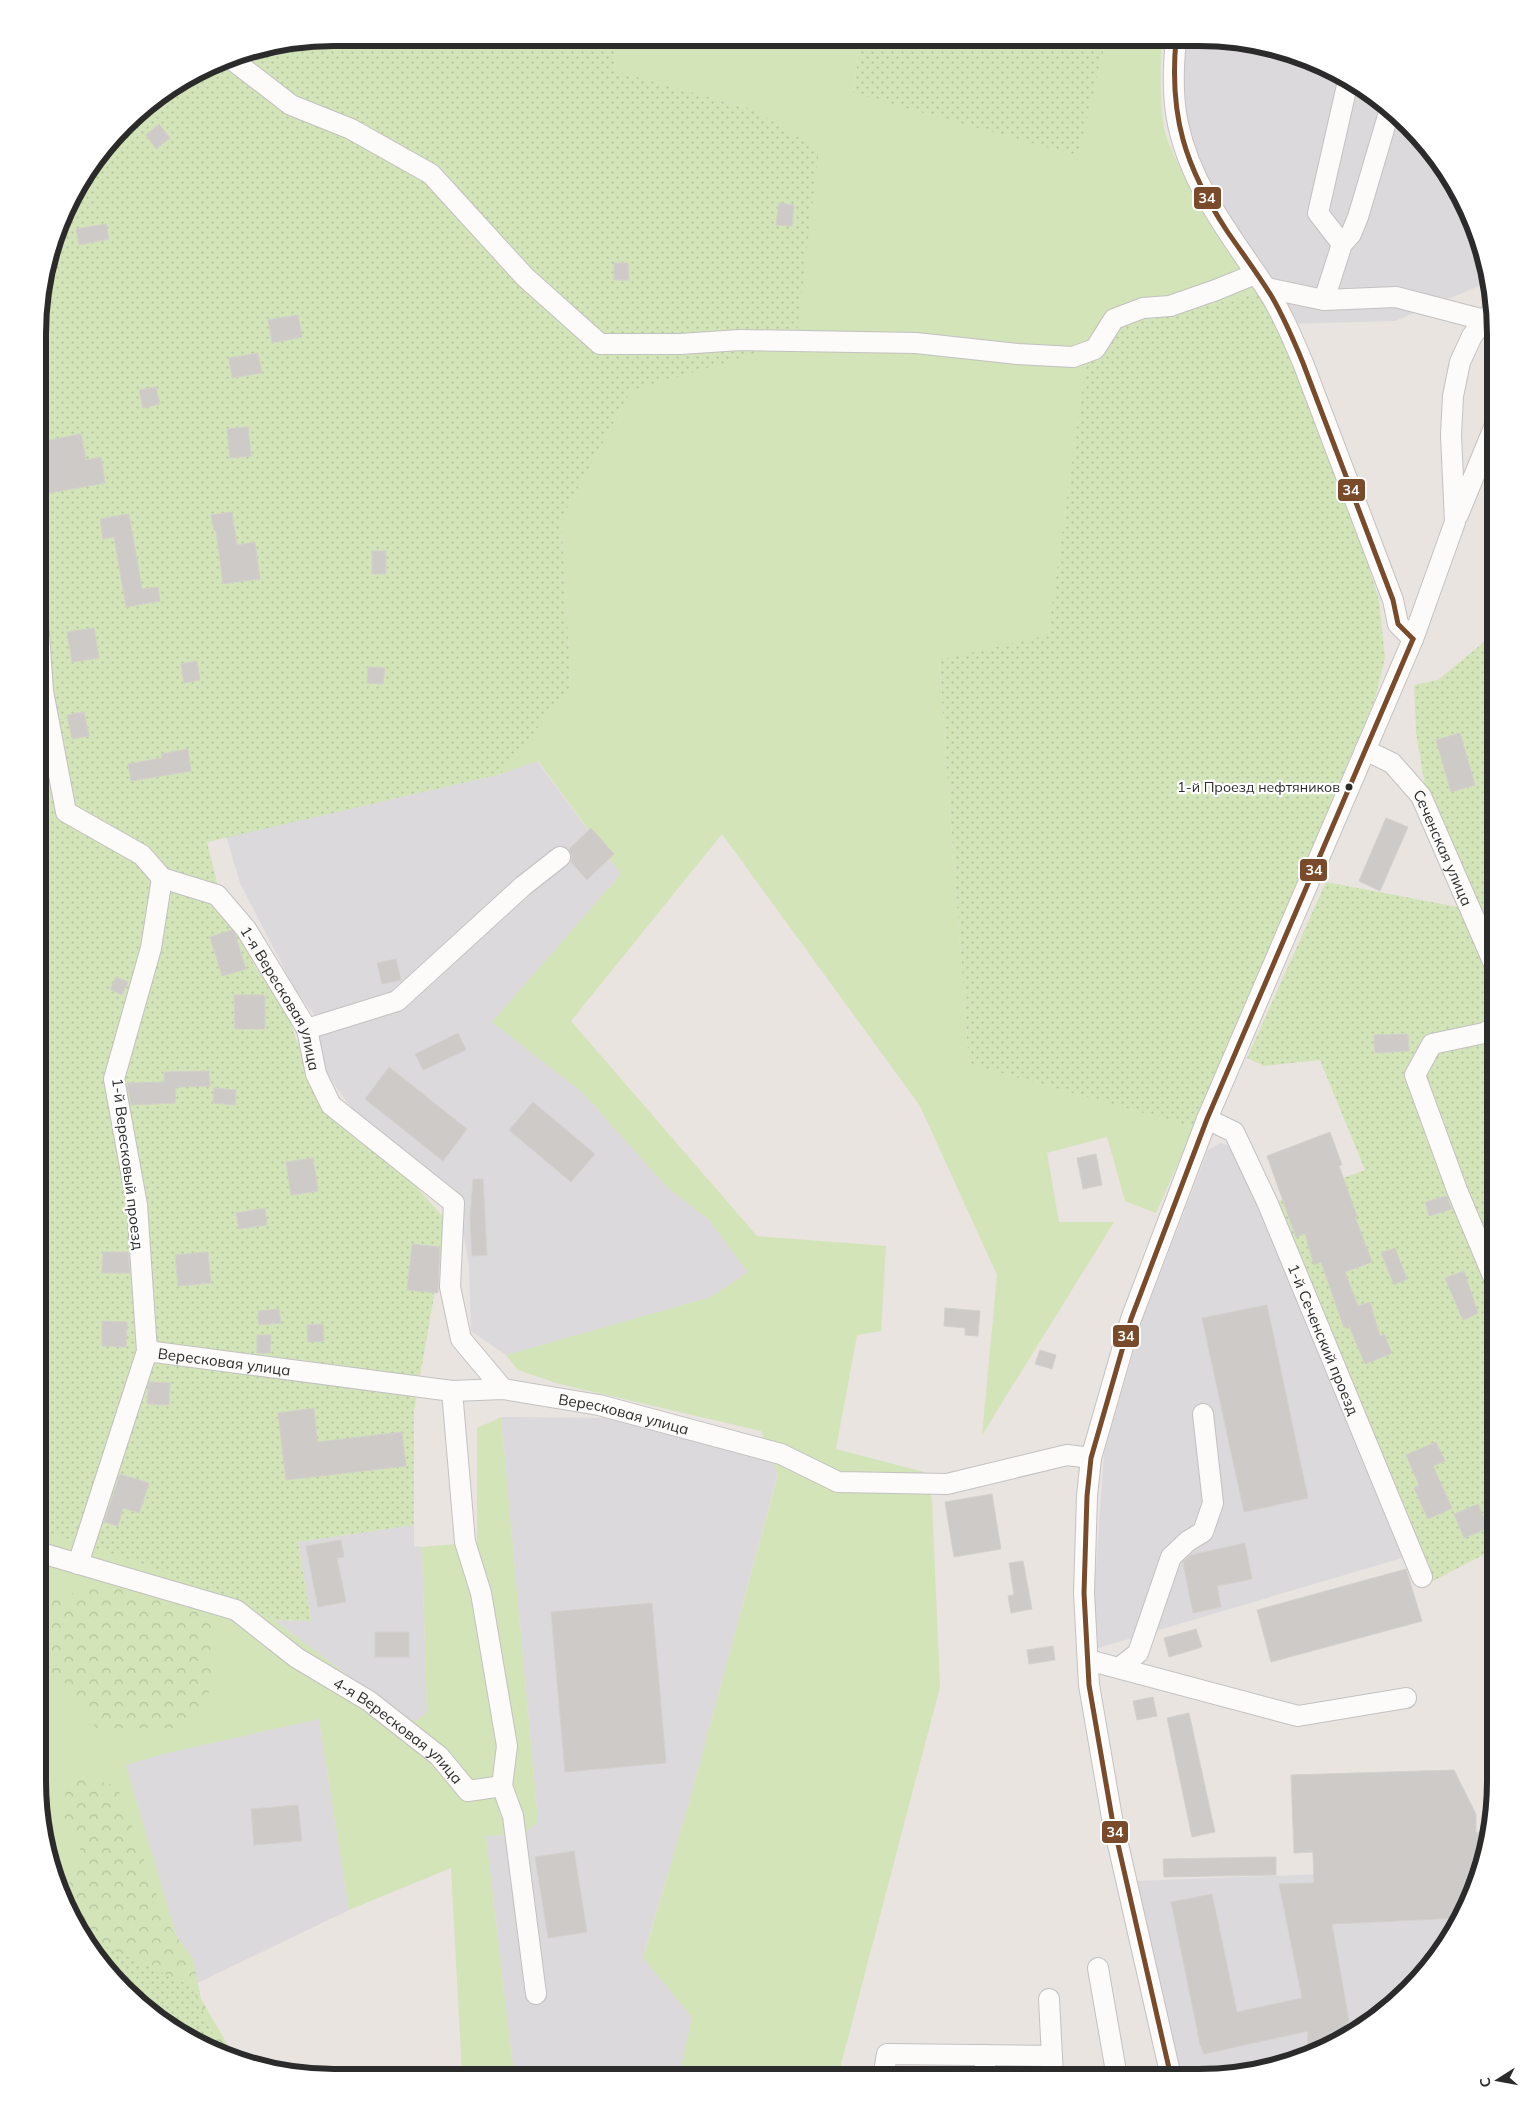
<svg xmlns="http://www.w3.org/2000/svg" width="1533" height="2115" font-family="Mulish,sans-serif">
  <defs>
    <pattern id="forest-crowns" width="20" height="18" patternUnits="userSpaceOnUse" patternTransform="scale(1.25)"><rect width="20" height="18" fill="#d2e4b8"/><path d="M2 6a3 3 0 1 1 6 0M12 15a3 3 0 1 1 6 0" fill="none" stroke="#b4c49e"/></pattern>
    <pattern id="garden-dots" width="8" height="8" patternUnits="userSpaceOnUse" patternTransform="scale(1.25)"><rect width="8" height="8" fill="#d2e4b8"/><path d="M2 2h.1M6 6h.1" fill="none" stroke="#b4c49e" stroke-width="1.8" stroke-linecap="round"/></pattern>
  </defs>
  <rect width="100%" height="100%" fill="#e9e4e0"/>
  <g fill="#dcd9dc">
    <polygon points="1176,40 1238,40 1313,60 1379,99 1422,139 1465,203 1485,258 1489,282 1395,321 1286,324 1185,151"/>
    <polygon points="537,761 621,874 492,1022 582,1092 667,1187 709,1220 749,1272 711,1297 506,1355 471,1331 469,1266 456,1190 407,1157 362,1123 323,1069 316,1017 294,988 240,883 226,836 501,774"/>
    <polygon points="1220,1143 1231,1146 1263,1204 1409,1556 1098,1648 1094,1596 1104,1452 1143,1318 1208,1150"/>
    <polygon points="501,1417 617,1418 772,1460 778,1473 689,1803 643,1957 692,2017 679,2076 514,2076 486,1836 523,1834 538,1822"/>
    <polygon points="414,1525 414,1546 422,1547 427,1712 416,1721 403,1717 274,1620 311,1621 298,1542"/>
    <polygon points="319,1719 349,1910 191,1986 126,1765 163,1754"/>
    <polygon points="1479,1868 1480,1876 1446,1945 1395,2004 1330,2047 1275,2067 1199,2077 1182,2077 1137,1881"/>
  </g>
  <g fill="#d2e4b8">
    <path d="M617,38L861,39L853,92L1078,156L1106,40H1162C1160,66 1160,101 1164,128C1167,142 1175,157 1181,170C1201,215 1228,254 1258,293L1090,334L1048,636L939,661L969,1064L1194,1127L1156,1213L1125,1201L1107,1137L1047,1153L1059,1222H1114L982,1435L997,1275L920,1106L722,834L571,1021L757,1236L886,1246L881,1331L857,1335L836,1449L924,1472L932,1500L940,1687L838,2076H679L692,2017L643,1958L689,1803L778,1474L761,1431L559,1384L518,1370L506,1355L711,1297L748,1272L709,1220L667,1187L582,1092L492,1022L621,874L538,761L501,774L571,686L561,519L631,391L796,340L752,109L615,71Z"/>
    <polygon points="501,1417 538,1822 523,1834 486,1836 514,2076 462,2075 451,1868 349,1910 319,1719 163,1754 126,1765 191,1986 68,1912 48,1857 38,1781 38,1537 56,1536 142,1563 274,1620 403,1717 416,1721 427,1712 422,1547 477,1542 477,1428"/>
  </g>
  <g fill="url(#forest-crowns)">
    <polygon points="155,1576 209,1607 214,1649 207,1705 181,1728 96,1728 58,1673 38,1682 38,1598 45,1599"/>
    <polygon points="86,1778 117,1786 167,1923 193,1959 201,1999 236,2059 221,2055 169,2027 111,1976 68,1912 55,1878 69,1884 81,1846 62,1813 68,1780"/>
  </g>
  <g fill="url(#garden-dots)">
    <polygon points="334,38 617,38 615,71 752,109 819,150 796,341 631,391 561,519 571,686 501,774 207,842 217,883 254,965 288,1015 312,1087 397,1166 447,1221 414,1411 414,1525 298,1542 311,1621 274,1620 141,1563 56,1536 38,1537 40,295 77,186 139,111 239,53"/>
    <polygon points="861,39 1106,40 1078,156 853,93"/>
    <polygon points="1258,293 1278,329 1352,513 1379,600 1385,658 1375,699 1194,1127 969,1064 939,660 1048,635 1090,334"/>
    <polygon points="1495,633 1495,953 1426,792 1416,733 1414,685 1438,680"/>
    <polygon points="1326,882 1458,907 1495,987 1495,1549 1431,1582 1276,1202 1365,1170 1320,1060 1264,1066 1247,1058"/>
    <polygon points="85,1937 191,1986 223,2056 169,2027 111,1976"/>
  </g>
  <g fill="#cecac7" stroke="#d4d0cc">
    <polygon points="159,124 170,138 156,149 146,135"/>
    <polygon points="779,203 794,205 792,226 776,225"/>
    <polygon points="106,224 109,239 79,245 76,229"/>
    <polygon points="614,263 628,263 629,280 614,280"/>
    <polygon points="298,315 302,337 272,343 268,320"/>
    <polygon points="258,353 262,373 232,378 229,358"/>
    <polygon points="156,387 160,404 143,408 139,390"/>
    <polygon points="248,427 251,456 230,458 227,429"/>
    <polygon points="81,434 86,460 101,457 105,483 44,494 40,472 40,442"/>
    <polygon points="232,512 237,545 255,542 260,579 223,584 216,531 214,531 211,515"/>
    <polygon points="129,514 142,589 158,587 160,601 126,607 114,537 103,539 100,519"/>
    <rect x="372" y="551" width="14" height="23"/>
    <polygon points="94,628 99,658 72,662 67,632"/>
    <polygon points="197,661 200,680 184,683 181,664"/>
    <polygon points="368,667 385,668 383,684 367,683"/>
    <polygon points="84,712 89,736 72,739 67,715"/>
    <polygon points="1460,733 1475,785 1451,792 1436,740"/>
    <polygon points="188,749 191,771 131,781 128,764 162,758 161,754"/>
    <polygon points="1386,818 1408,827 1380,891 1359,881"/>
    <polygon points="591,828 614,854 587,880 571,862 572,856 569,849"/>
    <polygon points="232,930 235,934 246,969 222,976 210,937"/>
    <polygon points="396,959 401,980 382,984 377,963"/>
    <polygon points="116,977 128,982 122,995 110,989"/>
    <polygon points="234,995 265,995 265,1029 235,1029"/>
    <polygon points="458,1033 466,1050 423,1070 415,1054"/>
    <polygon points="1408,1034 1409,1051 1375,1053 1374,1035"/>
    <polygon points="389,1067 467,1129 443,1161 365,1099"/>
    <polygon points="209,1071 210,1086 176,1087 175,1103 131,1105 127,1083 164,1082 164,1072"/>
    <polygon points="214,1088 236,1090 235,1105 213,1103"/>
    <polygon points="533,1102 595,1154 571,1182 509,1130"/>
    <polygon points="1330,1132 1342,1165 1339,1166 1357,1216 1355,1217 1372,1262 1345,1272 1358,1306 1370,1302 1380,1336 1384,1334 1392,1353 1365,1364 1349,1326 1344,1328 1321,1262 1314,1265 1305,1234 1296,1237 1267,1156"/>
    <polygon points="1096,1154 1102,1185 1083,1189 1077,1158"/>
    <polygon points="313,1158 318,1191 291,1195 286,1162"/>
    <polygon points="473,1179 483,1179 487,1255 472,1256 470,1219"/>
    <polygon points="1446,1196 1452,1209 1429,1216 1425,1202"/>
    <polygon points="265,1208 267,1225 239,1229 236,1213"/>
    <polygon points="412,1244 440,1247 438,1293 407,1290"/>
    <polygon points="1395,1248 1407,1279 1394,1285 1381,1253"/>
    <polygon points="103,1252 128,1252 130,1273 102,1273"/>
    <polygon points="208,1252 211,1283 178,1286 175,1255"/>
    <polygon points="1464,1271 1478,1313 1463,1320 1445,1278"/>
    <polygon points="1267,1305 1308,1498 1244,1512 1202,1318"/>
    <polygon points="945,1308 980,1311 978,1336 965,1335 965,1328 944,1326"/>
    <polygon points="279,1309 281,1323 259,1325 258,1311"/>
    <polygon points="102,1321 127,1322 126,1347 102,1346"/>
    <polygon points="323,1324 324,1341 308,1342 307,1325"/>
    <polygon points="257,1335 271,1335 270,1353 257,1353"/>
    <polygon points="1040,1350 1056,1355 1052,1369 1035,1364"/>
    <polygon points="149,1382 170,1383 169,1405 147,1404"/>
    <polygon points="314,1408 317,1442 402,1432 406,1466 286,1480 278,1413"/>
    <polygon points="1436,1442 1445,1461 1433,1466 1452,1508 1428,1519 1414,1488 1419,1485 1406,1455"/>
    <polygon points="120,1474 149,1483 139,1513 123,1508 118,1526 104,1522"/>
    <polygon points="992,1494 1001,1549 954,1557 945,1502"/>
    <polygon points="1478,1504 1488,1528 1464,1538 1454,1514"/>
    <polygon points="341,1540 344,1557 337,1558 346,1602 318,1607 306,1546"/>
    <polygon points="1245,1543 1252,1579 1217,1586 1221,1607 1193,1613 1183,1562 1191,1555"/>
    <polygon points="1023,1561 1032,1609 1011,1613 1008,1596 1014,1595 1009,1563"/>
    <polygon points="1406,1569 1422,1621 1271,1662 1257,1610"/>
    <polygon points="652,1603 666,1763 565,1772 551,1612"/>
    <polygon points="1196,1629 1202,1647 1169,1657 1164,1638"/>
    <rect x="375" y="1632" width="34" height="25"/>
    <polygon points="1053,1646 1055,1660 1029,1664 1027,1650"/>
    <polygon points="1153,1697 1157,1716 1137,1720 1133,1701"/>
    <polygon points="1189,1713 1215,1832 1192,1837 1167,1718"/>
    <polygon points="1454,1770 1476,1814 1476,1833 1489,1828 1480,1876 1459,1918 1332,1924 1349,2021 1347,2022 1347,2036 1330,2047 1307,2056 1308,2031 1204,2054 1200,2044 1171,1902 1212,1894 1237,2012 1302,1998 1279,1884 1314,1883 1313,1852 1294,1853 1291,1775"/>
    <polygon points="298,1805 302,1841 254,1845 251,1809"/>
    <polygon points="574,1851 587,1932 548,1938 535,1857"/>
    <polygon points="1276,1857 1276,1875 1164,1877 1163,1859"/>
  </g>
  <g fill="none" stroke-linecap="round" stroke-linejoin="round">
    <defs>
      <g id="minor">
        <path d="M1176,40C1173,68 1172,96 1178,124C1191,186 1231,236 1266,288C1281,311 1292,337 1303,363L1393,600L1398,624L1413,639"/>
        <polyline points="230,58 291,105 351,129 431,174 525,277 600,344 680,344 740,340 916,343 1018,354 1073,357 1095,349 1114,319 1143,308 1170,306 1216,290 1255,274"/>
        <polyline points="1342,244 1318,213 1348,81"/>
        <polyline points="1266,288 1324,300 1396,297 1484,320"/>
        <polyline points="1324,300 1342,244 1351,234 1358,217 1390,109"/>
        <polyline points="1458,515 1495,425"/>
        <path id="s1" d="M39,634L43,691L66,812L142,855L162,878L217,895L246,929L307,1029L316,1074L331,1105L454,1203L450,1287L461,1339L503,1389"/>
        <path id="s2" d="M1365,750L1392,763L1421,796L1495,966"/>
        <polyline points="307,1029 397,1001 523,886 560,857"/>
        <path id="s3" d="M1207,1119L1234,1132L1268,1204L1422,1577"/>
        <polyline points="1495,1281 1457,1190 1415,1075 1432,1044 1484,1033 1495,1027"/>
        <path id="s4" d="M147,1351L452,1391L503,1389L599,1405L781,1454L838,1482L947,1484L1067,1455L1091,1458"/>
        <path id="s5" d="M38,1552L236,1610L297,1658L369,1701L439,1756L468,1791L502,1786L507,1746L481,1593L465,1542L452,1391"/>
        <polyline points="78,1564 147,1351 137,1205 114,1079 151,948 162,878"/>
        <polyline points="1088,1660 1298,1716 1406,1698"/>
        <polyline points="1119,1668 1138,1653 1171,1557 1188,1541 1203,1532 1213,1503 1203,1414"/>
        <polyline points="502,1786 513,1816 536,1994"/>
        <polyline points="1098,1968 1117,2077"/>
        <polyline points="1049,1999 1053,2077"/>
        <polyline points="883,2077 887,2054 1052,2056"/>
        <polyline points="985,2077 985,2055"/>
        <polyline points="1171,2077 1112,1818 1089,1685 1084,1593 1087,1496 1091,1458 1131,1319 1207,1119 1413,639 1455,522 1451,435 1453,396 1460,362 1472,336 1484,320 1493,311"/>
      </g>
    </defs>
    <use href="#minor" stroke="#c3c1c1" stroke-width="22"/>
    <use href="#minor" stroke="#fcfbfa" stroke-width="20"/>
    <defs>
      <g id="bus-1">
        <path d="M1176,40C1169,116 1185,167 1227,231C1242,253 1258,274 1272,297C1284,318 1294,341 1303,363L1393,600L1398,624L1413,639"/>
        <polyline points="1171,2077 1112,1818 1089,1685 1084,1593 1087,1496 1091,1458 1131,1319 1207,1119 1413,639"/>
      </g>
    </defs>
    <use href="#bus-1" stroke="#fff" stroke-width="9"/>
    <use href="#bus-1" stroke="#7a4b2a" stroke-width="5"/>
  </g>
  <circle fill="#2b2b2b" stroke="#fff" stroke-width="2" cx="1349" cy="787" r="4.5"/>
  <g text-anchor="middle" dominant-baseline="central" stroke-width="4.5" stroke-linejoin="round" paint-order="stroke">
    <g font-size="14" fill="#2b2b2b" stroke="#fff" text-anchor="end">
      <text x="1340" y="787">1-й Проезд нефтяников</text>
    </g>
    <g font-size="15" fill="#2b2b2b" stroke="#fff">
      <text stroke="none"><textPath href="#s2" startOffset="130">Сеченская улица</textPath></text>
      <text stroke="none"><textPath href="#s1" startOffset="479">1-я Вересковая улица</textPath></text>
      <text transform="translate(128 1164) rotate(83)">1-й Вересковый проезд</text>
      <text stroke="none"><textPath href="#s3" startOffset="256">1-й Сеченский проезд</textPath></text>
      <text stroke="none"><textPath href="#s4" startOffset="78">Вересковая улица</textPath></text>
      <text stroke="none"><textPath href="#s4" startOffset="482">Вересковая улица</textPath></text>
      <text stroke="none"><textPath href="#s5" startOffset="409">4-я Вересковая улица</textPath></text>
    </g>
  </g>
  <path d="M0 0H1533V2115H0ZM334 46H1199A288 288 0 0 1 1487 334V1781A288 288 0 0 1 1199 2069H334A288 288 0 0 1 46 1781V334A288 288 0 0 1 334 46Z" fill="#fff" fill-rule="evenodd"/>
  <path fill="none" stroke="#2b2b2b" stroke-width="6" d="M334 46H1199A288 288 0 0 1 1487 334V1781A288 288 0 0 1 1199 2069H334A288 288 0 0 1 46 1781V334A288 288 0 0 1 334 46Z"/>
  <g stroke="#fff" stroke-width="2">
    <rect x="1193" y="186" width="29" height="24" rx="5" fill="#7a4b2a"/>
    <rect x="1337" y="478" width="29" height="24" rx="5" fill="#7a4b2a"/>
    <rect x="1299" y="858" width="29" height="24" rx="5" fill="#7a4b2a"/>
    <rect x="1112" y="1324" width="28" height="24" rx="5" fill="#7a4b2a"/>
    <rect x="1101" y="1820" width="28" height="24" rx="5" fill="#7a4b2a"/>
  </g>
  <g font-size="14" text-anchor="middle" font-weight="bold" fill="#fff">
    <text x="1207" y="203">34</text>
    <text x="1351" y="495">34</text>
    <text x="1314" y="875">34</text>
    <text x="1126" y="1341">34</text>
    <text x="1115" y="1837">34</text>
  </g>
  <g transform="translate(1498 2080) rotate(259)" stroke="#ffffff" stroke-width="4" paint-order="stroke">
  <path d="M0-4L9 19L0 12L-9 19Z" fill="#2b2b2b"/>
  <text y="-8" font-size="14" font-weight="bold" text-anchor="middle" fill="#2b2b2b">С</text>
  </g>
</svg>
